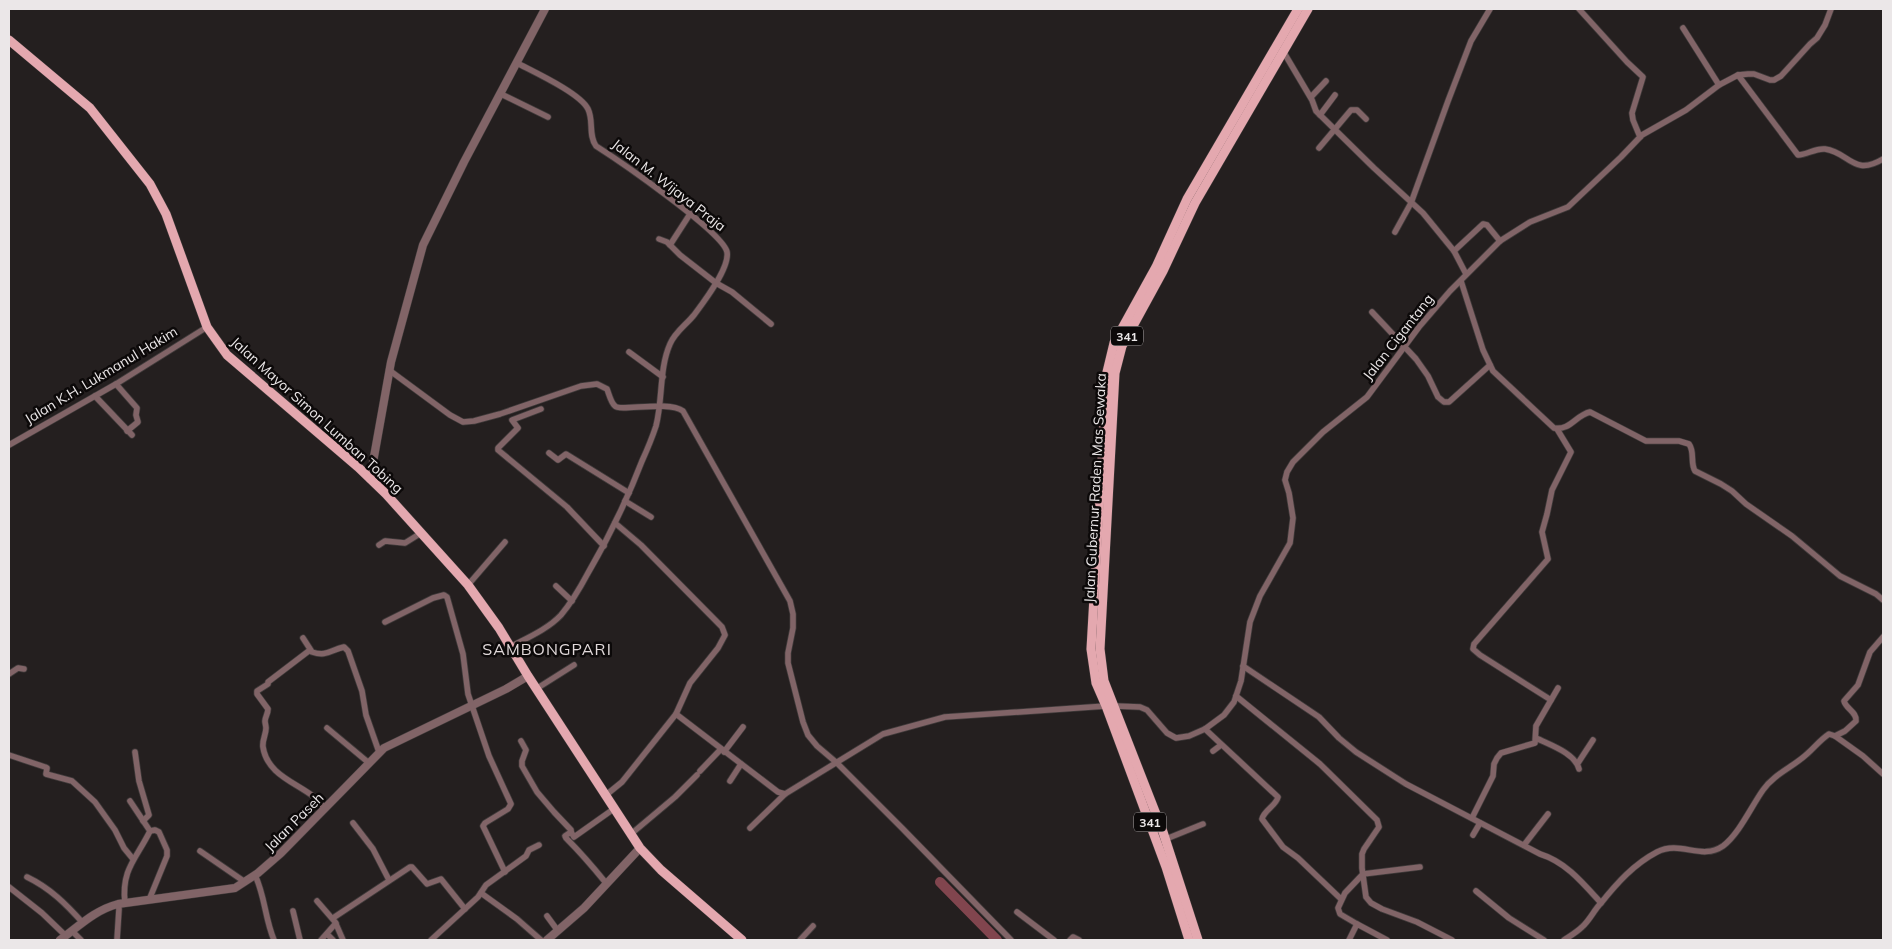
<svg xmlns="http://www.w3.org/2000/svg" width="1892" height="949" font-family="Mulish,sans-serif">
  <rect width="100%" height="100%" fill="#241f1f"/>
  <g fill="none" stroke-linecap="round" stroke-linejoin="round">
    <polyline stroke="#81454e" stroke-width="10" points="940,882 997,940"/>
    <defs>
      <g id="minor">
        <polyline points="1579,9 1627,62 1643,77 1632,113 1633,120 1640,137"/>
        <polyline points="1683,28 1719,85"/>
        <polyline points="1283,51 1312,100 1316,111 1374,168 1423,213 1454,251 1466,274"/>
        <path d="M1738,75L1798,155C1807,155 1815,148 1825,149C1849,152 1853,177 1883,159"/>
        <polyline points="501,94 548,117"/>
        <polyline points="1311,97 1326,81"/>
        <polyline points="1320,115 1335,95"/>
        <polyline points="1319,148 1351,110 1357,110 1366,119"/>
        <polyline points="1395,232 1411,203 1448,101 1471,41 1490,9"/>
        <polyline points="659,239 667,242 680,255 716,283 732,292 771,324"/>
        <polyline points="670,245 690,214"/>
        <polyline points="1454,251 1483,224 1487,225 1500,241"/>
        <path d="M1461,281L1483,350L1493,371L1554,428C1570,431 1576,415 1590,412L1646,441H1679L1689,444C1695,452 1690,463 1695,471L1721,484L1732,491L1746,504L1792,536L1840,576L1876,594L1883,600"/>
        <polyline points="1372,312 1416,359 1428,376 1438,397 1444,402 1449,402 1490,365"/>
        <polyline points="629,352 663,377"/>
        <path d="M389,370L450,415L463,422L474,421L500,414L581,386L597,384L607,389C609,394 611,403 615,406C620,412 668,400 683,411L790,601L793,614V628L788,653V663L803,722L808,735L817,746L837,763L902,828L1011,940"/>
        <polyline points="116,384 137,408 136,415 138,422 127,431"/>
        <polyline points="95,396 132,435"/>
        <polyline points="541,409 512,420 518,428 498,448 498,450 567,507 604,546"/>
        <polyline points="9,445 116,384 207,327"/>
        <polyline points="549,453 558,460 566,454 629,493"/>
        <polyline points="625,501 651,517"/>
        <polyline points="379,545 385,541 405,543 421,533"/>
        <polyline points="468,585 505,542"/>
        <polyline points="556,586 572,601"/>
        <polyline points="385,622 433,598 444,595 447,597 463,654 468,694 489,756 511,804 508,809 485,823 483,826 505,872"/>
        <path d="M303,638L312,652C327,657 330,650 344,647L348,651L362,691L366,715L379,752"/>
        <path d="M510,647C527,638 548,629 561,615C572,602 580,588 588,573C609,537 627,500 642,461C647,450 652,438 656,426C663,399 659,369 670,344C675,332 686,325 694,315C703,303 730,268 727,252C723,232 618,160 596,146C588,135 594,121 588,109C580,93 534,72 517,63"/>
        <path d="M310,650L268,682V684L257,691V694L268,709C268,714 265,717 265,721C265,723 266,726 266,728C266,735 262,740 263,747C268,781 311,785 325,809"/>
        <path d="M1243,666L1319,717L1339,738L1356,752L1406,784L1540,854C1566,862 1583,883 1601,903"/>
        <polyline points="9,674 18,668 24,669"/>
        <polyline points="536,689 574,665"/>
        <polyline points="1236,696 1320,764 1377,820 1379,827 1364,849 1362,854 1362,868 1366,897 1371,903 1382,909 1417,922 1452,940"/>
        <polyline points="1551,700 1480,655 1473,649 1474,644 1548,559 1542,532 1547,514 1552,490 1571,452 1557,429"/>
        <polyline points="1115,706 1140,707 1147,710 1167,733 1176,738 1189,736 1205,729 1224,715 1234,702 1241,681 1250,622 1260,596 1290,543 1293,518 1289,493 1285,480 1287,472 1293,462 1323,432 1367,397 1419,327 1450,291 1500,241 1530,222 1568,207 1621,157 1642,135 1686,110 1719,85 1738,75 1748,74 1754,74 1770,80 1774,80 1781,76 1810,44 1817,38 1825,25 1831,9"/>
        <polyline points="676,714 778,792 785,794 883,734 945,717 1106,706"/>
        <polyline points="327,728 369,763"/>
        <path d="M1205,729L1278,797C1276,806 1264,810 1262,819L1283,847L1298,858L1341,899"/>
        <path d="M1835,736L1845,731L1856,721C1857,712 1846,709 1844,701L1858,685L1870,652L1883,637"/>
        <path d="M1536,738C1550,745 1575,753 1579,769"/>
        <polyline points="521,741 526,750 522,761 522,766 537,792 554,812 571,830 571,832 574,837 615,808"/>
        <polyline points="1213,751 1221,745"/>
        <polyline points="135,752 139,781 149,815 143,821"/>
        <polyline points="724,752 743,727"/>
        <polyline points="9,755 45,767 47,768 46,774 72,781 95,802 115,830 124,848 133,859"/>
        <polyline points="1578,763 1593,740"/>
        <polyline points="700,771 721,749"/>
        <polyline points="730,781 741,764"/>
        <polyline points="606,795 622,782 676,714 690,683 718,648 725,635 722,627 641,545 615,523"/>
        <polyline points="1472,818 1493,776 1494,764 1497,758 1501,753 1535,743 1536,726 1558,688"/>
        <polyline points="353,823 373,849 389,880"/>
        <polyline points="750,828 785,794"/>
        <path d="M571,832L565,836L566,838C580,852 593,867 606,883"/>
        <polyline points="631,834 675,797 697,775"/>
        <polyline points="1473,835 1480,823"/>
        <polyline points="1166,839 1203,824"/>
        <polyline points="1524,845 1548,814"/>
        <polyline points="200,851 245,882"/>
        <path d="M255,875C265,896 265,919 274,940"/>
        <path d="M27,877C50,888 66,904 83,923"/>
        <polyline points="9,887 42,913 66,936"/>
        <polyline points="1476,891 1509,918 1544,940"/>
        <polyline points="481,893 517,919 541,940"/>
        <polyline points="149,900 167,856 167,850 159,832 155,830 150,831"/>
        <polyline points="317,901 336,923 321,940"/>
        <path d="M125,903C121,869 137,858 150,831L130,801"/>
        <polyline points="293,911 300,940"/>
        <polyline points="1017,912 1054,940"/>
        <polyline points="547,916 558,931"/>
        <polyline points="333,918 410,867 412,867 427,884 441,879 465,909"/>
        <polyline points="336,924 343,940"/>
        <polyline points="1357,924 1340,914 1338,908 1345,893 1363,874 1420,867"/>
        <polyline points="72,931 81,940"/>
        <polyline points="327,934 333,940"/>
        <polyline points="117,940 119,909 118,904"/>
        <polyline points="431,940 478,897 486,885 526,856 529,850 539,845"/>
        <polyline points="800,940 813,926"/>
        <polyline points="1070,940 1073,937 1079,940"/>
        <polyline points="1349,940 1357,924 1387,940"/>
        <path d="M1564,940C1570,936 1577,932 1582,927C1590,920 1594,910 1601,903C1617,883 1634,864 1657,852C1681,840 1701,861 1723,846C1739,834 1751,807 1763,790C1774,774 1793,767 1807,754C1815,747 1820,740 1829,734L1835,736L1863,756L1883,774"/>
      </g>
      <g id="tertiary">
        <polyline points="370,479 391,362 423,245 464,162 545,9"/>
        <path d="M60,940C79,926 95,910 118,904L235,888L258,873L281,853L384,748L506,689L528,676"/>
        <polyline points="547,940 584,908 640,848"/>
      </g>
      <g id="primary">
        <polyline points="9,40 90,108 150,184 166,214 207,327 227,355 358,467 386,494 468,585 499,628 528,676 640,848 661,870 742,940"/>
        <polyline points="1189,940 1166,867 1106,706 1096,683 1091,649 1107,372 1114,343 1156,267 1187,199 1298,9"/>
        <polyline points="1198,940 1163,832 1104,681 1100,649 1115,373 1122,346 1163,271 1195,203 1308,9"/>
      </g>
    </defs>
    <use href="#minor" stroke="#403b3b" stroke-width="7"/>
    <use href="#tertiary" stroke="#403b3b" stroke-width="9"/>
    <use href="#primary" stroke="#403b3b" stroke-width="10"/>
    <use href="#minor" stroke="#816467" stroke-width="5.5"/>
    <use href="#tertiary" stroke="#816467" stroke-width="8"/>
    <use href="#primary" stroke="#e4a8af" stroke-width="9"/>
  </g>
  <g text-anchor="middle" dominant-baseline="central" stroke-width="5" stroke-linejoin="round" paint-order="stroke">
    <g fill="#0c0909" stroke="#a8a4a5" stroke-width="1">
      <rect x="1111" y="326.5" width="32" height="19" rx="4"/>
      <rect x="1134" y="812.5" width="32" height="19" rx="4"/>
    </g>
    <g font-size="12" font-weight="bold" fill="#ebe7e8">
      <text x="1127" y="336">341</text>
      <text x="1150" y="822">341</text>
    </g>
    <g font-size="14" fill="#ebe7e8" stroke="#0c0909">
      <text transform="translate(669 185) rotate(38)">Jalan M. Wijaya Praja</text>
      <text transform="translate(1398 337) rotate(-52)">Jalan Cigantang</text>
      <text transform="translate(101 375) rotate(-31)">Jalan K.H. Lukmanul Hakim</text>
      <text transform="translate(317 415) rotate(42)">Jalan Mayor Simon Lumban Tobing</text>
      <text transform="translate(1095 488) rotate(-87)">Jalan Gubernur Raden Mas Sewaka</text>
      <text transform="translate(294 822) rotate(-45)">Jalan Paseh</text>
    </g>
    <g font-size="16" letter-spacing="1" fill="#e0d8d9" stroke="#0c0909">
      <text x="547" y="649">SAMBONGPARI</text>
    </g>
  </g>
  <rect width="1892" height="949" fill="none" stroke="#ebe7e8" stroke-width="20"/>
</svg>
